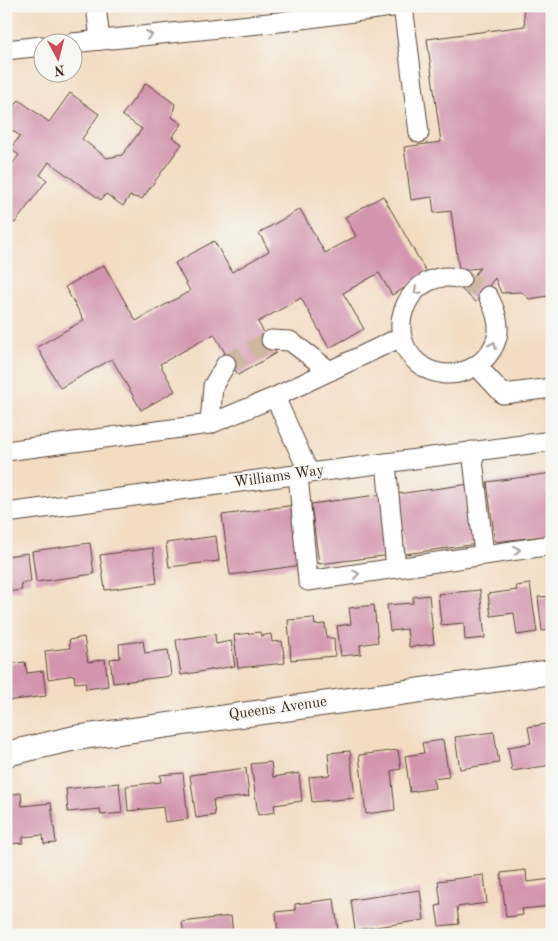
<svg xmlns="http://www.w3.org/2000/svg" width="558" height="941" font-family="'Old Standard TT',serif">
  <rect width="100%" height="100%" fill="#f6f6f2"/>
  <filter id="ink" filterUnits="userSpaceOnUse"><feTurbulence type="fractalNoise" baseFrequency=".02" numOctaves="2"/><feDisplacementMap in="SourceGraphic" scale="10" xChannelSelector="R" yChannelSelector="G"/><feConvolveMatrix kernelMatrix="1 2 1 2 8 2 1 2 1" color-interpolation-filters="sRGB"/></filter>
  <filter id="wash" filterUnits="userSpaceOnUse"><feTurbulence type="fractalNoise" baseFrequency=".0096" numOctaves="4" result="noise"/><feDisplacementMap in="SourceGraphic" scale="20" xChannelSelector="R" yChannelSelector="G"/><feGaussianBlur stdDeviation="1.12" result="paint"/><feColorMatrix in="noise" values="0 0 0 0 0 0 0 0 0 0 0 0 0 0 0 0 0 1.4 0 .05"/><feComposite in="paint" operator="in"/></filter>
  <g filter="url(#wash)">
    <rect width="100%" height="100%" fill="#f3dcc2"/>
    <g id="blocks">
      <g fill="#d395ae">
        <polygon points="523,6 552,6 552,318 548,296 529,299 522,292 501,293 495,278 476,302 462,290 480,268 459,270 451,211 434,213 432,197 411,200 404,147 441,142 427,39 525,26"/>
        <polygon points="146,83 175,104 172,117 182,124 172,137 182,144 142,199 130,196 123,206 106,194 101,200 49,162 40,175 47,180 15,223 6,217 6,172 19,155 10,149 20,136 6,126 6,117 19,100 49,122 70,93 99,114 82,139 107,158 122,155 142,129 122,115"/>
        <polygon points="383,196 428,275 392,295 379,273 343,293 364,329 329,348 301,298 258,322 276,353 238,375 214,334 160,364 175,391 141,410 112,359 60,388 37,347 84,320 65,287 104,265 136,321 190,291 175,263 214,241 232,272 269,251 259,233 300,209 325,253 356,236 345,217"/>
        <polygon points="552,473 552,535 495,542 487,482"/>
        <polygon points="477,483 485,543 405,554 397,494"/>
        <polygon points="391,493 399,554 319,564 311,504"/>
        <polygon points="302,504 310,564 230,575 222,515"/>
        <polygon points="216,536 219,561 169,567 166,543"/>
        <polygon points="90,543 94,574 36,582 32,551"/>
        <polygon points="153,548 157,583 105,590 100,555"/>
        <polygon points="28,553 31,582 21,583 22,590 6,592 6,556"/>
        <polygon points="530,584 537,632 517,635 514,613 491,616 488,594 517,590 516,586"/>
        <polygon points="480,590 485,638 465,640 464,623 441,625 438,594"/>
        <polygon points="429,595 434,644 409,647 407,629 390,631 387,605 413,603 413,597"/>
        <polygon points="552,596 552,630 542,631 538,597"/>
        <polygon points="374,605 378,642 360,645 361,654 341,656 337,626 351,624 349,608"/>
        <polygon points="314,618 315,625 325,624 327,638 334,638 335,656 291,660 288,620"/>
        <polygon points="260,632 261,636 271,634 272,642 282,641 285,663 238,668 234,635"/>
        <polygon points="215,634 216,644 231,641 235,666 181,675 176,640"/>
        <polygon points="84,637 88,662 105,659 108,686 86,689 85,682 75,683 74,675 48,679 45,651 70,648 69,640"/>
        <polygon points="143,641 145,653 168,650 171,676 113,683 110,659 120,658 119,644"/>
        <polygon points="25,662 27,673 43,671 46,696 6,701 6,664"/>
        <polygon points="547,724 552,753 552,765 512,771 508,747 531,743 528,727"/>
        <polygon points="494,732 499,763 460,769 455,737"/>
        <polygon points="443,740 449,777 433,779 435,788 410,792 405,756 424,753 422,743"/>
        <polygon points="398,750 401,769 391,771 395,810 366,814 359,755"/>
        <polygon points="350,751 355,798 312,802 309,777 330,775 328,753"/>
        <polygon points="271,762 273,777 299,773 302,801 274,805 275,812 258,815 251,764"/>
        <polygon points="246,768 249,796 213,800 215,815 196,818 190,775"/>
        <polygon points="183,773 188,819 165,822 163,807 128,811 126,786 161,782 160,775"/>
        <polygon points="119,783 122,813 101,815 100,809 68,812 66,789"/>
        <polygon points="21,793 22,806 51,803 56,843 44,844 43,835 23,837 23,843 9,844 6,816 6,795"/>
        <polygon points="526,870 527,882 552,879 552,906 522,909 523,915 506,917 501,873"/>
        <polygon points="484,875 487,903 457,907 459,924 439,926 436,906 441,905 438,881"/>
        <polygon points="420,890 424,920 355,930 351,900"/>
        <polygon points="334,899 338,930 303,935 278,935 276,912 295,910 295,904"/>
        <polygon points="231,916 233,934 184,935 182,922"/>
      </g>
    </g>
  </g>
  <g filter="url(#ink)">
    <use href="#blocks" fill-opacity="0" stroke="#574537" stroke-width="1"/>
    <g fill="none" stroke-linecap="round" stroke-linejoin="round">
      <g stroke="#ceb8a1" stroke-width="19" stroke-dasharray="19 9" stroke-linecap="butt">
        <polyline points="461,279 479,287 488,296"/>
        <polyline points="226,364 271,340"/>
      </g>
      <defs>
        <g id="minor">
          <polyline points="96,6 100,40"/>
          <polyline points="403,6 419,133"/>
          <polyline points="72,43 279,22 399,6"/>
          <polyline points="6,50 42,46"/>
          <path d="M461,279C412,265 379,330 418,363C446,387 493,369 498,332C499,319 494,307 488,296"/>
          <polyline points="271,340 290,341 330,371"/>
          <polyline points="477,366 503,394 552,388"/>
          <polyline points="275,397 401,337"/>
          <polyline points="210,424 213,386 226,364"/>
          <polyline points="6,451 210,424 275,397 309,473"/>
          <polyline points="472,451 484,554"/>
          <polyline points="386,463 396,568"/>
          <polyline points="298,475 308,581 552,545"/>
          <polyline points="6,513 552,441"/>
        </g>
        <polyline id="major" points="6,754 75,738 552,672"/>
      </defs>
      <use href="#minor" stroke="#574537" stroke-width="21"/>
      <use href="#major" stroke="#574537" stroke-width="26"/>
      <use href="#minor" stroke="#fff" stroke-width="19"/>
      <use href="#major" stroke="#fff" stroke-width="24"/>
    </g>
    <defs><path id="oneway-chevron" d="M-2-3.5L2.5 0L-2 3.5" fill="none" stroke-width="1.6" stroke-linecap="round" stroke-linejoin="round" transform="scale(1.25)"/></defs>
    <g stroke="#a79f9a">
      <use href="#oneway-chevron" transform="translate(149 35) rotate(-6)"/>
      <use href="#oneway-chevron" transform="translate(417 291) rotate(137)"/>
      <use href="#oneway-chevron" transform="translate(493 345) rotate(-66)"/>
      <use href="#oneway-chevron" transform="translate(517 550) rotate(-8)"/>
      <use href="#oneway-chevron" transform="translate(356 574) rotate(-8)"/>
    </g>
  </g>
  <g text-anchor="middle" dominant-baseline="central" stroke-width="4" stroke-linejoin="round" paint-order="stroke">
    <g font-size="15" fill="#3b2a1e" stroke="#f6f6f2">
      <text transform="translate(279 477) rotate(-8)">Williams Way</text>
      <text transform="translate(278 709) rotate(-8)">Queens Avenue</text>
    </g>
  </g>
  <rect width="558" height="941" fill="none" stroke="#f6f6f2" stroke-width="25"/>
  <g transform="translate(58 58) rotate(173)"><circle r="24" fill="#f6f6f2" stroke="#aba49d"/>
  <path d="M0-4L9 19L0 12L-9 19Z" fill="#d1495b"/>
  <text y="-8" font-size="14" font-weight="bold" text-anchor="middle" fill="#3b2a1e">N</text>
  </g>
</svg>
